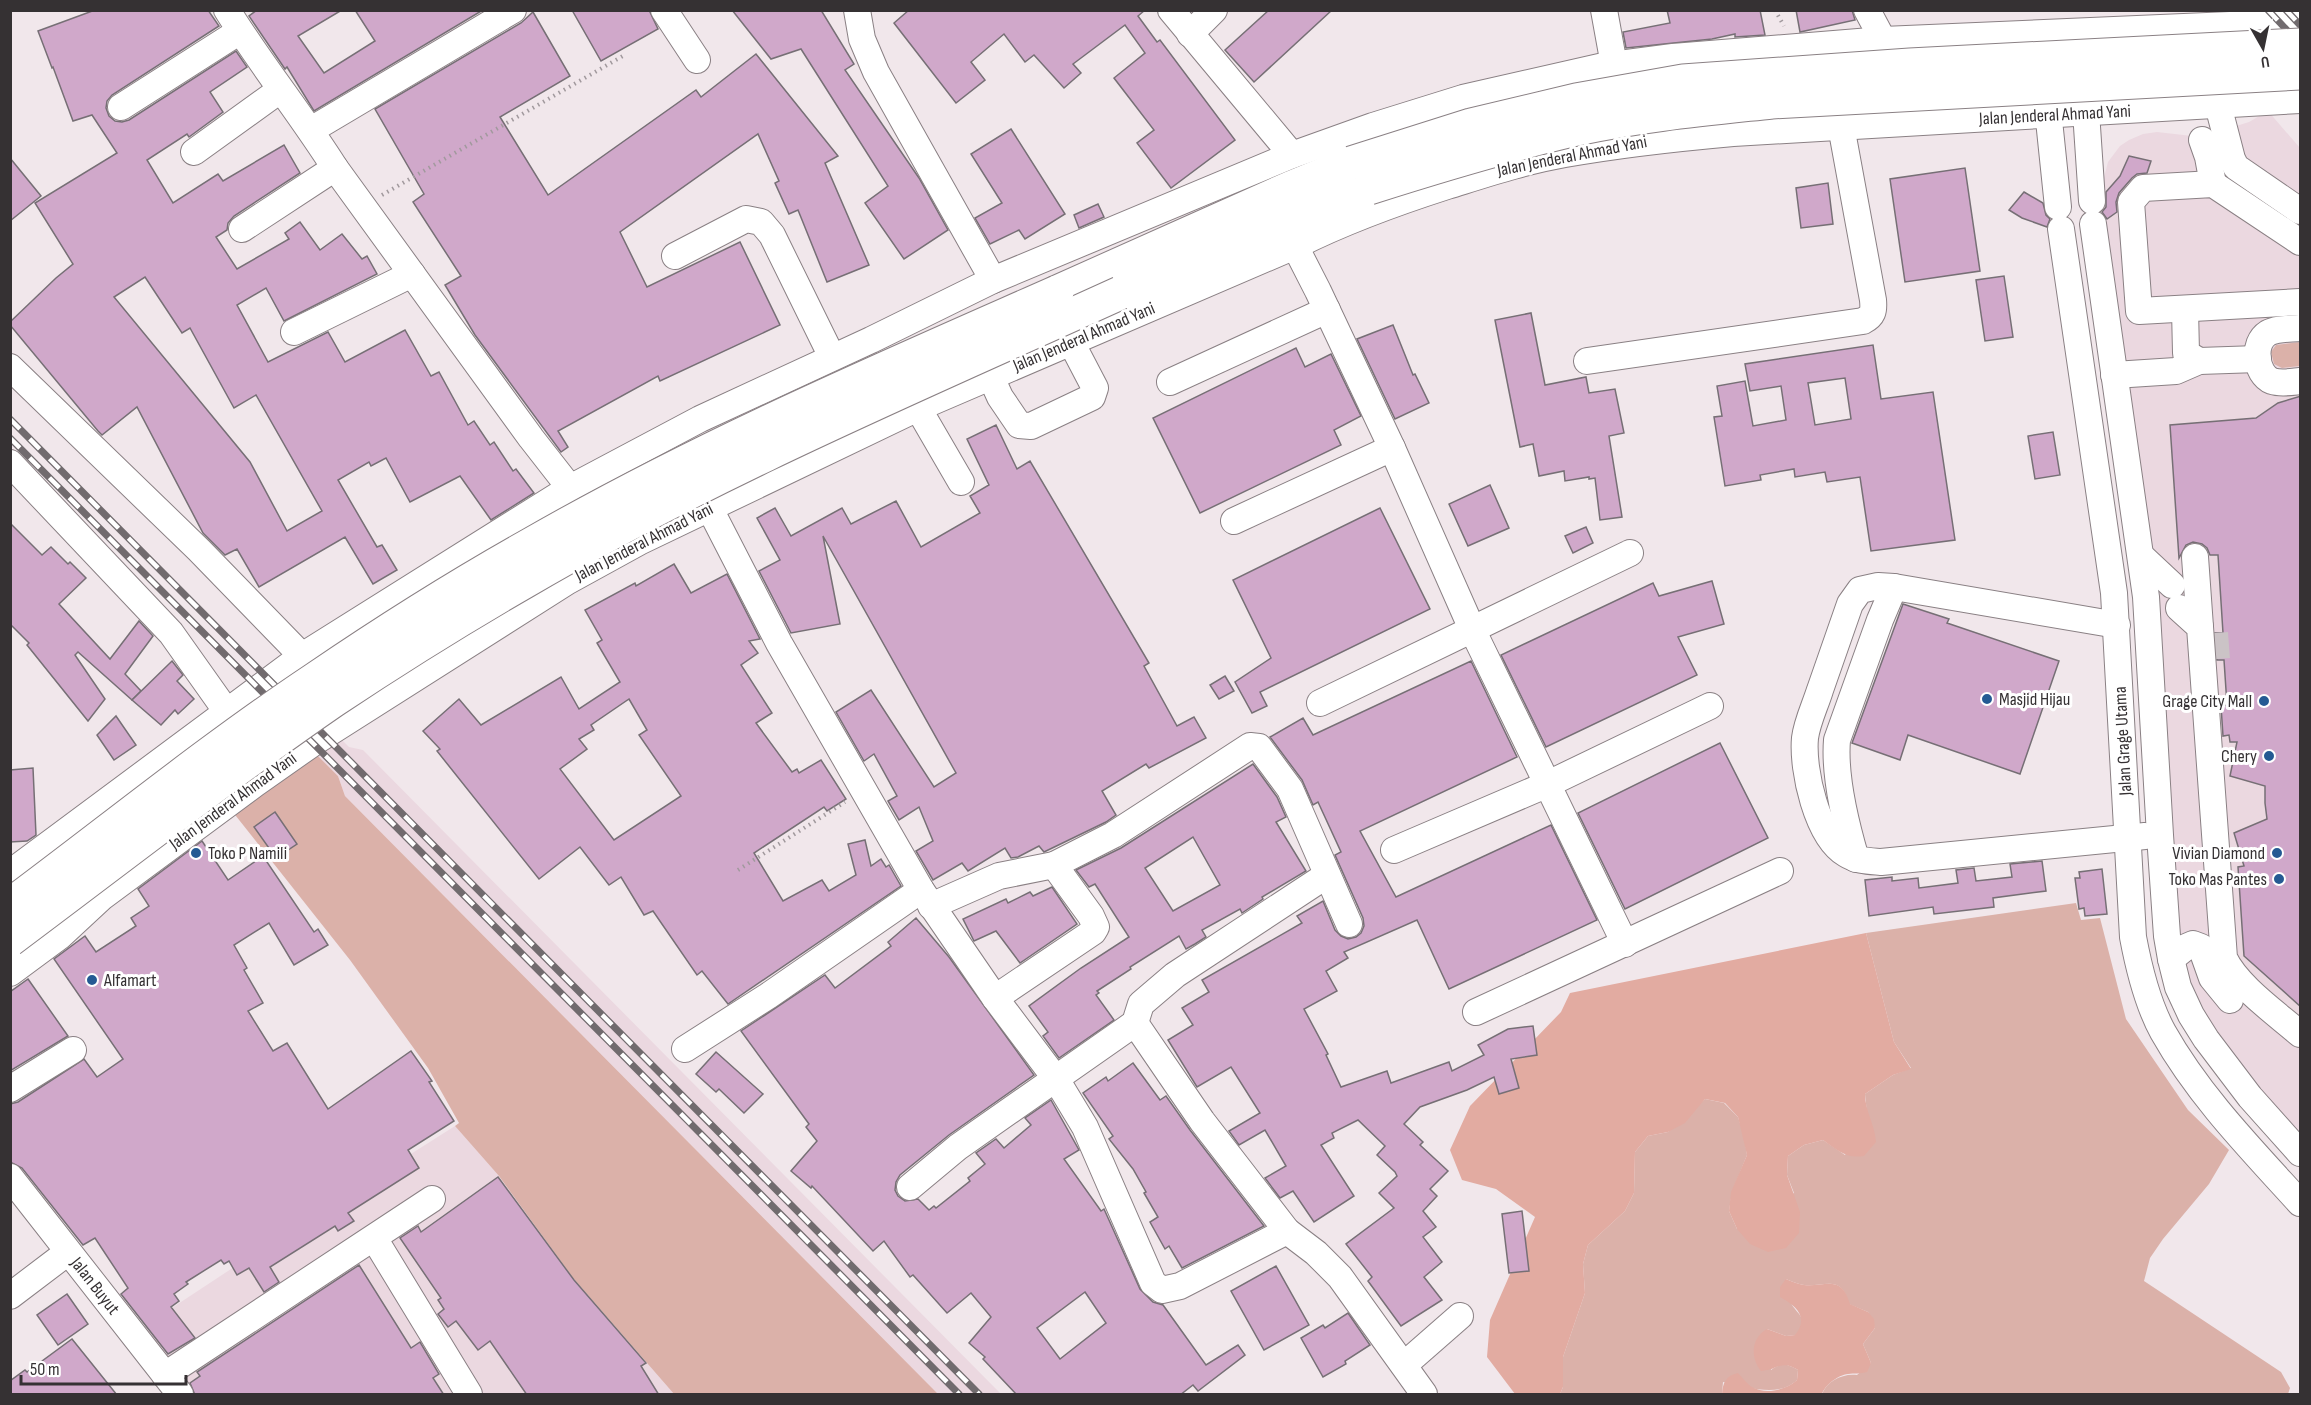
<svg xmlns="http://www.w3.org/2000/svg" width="2311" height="1405" font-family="'Sofia Sans Condensed',sans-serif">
  <rect width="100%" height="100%" fill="#f1e7eb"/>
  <g fill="#ebd8e0">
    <polygon points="2268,111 2300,148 2300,1137 2249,1079 2196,1001 2186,971 2179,937 2104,226 2102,185 2108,162 2120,146 2129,140 2143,134 2157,132 2201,137 2249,122"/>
    <polygon points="338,736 349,747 363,750 1001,1394 938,1394 345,796 338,776 314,752"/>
    <polygon points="455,1126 499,1176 573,1278 674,1394 191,1394 140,1329 272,1242"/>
  </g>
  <g fill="#dbb1a9">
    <polygon points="2300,342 2300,366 2282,368 2274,364 2271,352 2276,345"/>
    <polygon points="314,752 338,776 345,796 938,1394 674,1394 573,1278 499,1176 455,1126 459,1123 428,1068 350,960 232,811"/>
    <path d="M2076,903L2081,920L2100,918L2126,1019L2188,1110L2229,1150L2209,1184L2163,1239L2150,1258L2144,1281L2281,1372L2290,1388L2288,1394H1822C1827,1381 1843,1373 1857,1375L1871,1363L1863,1344L1875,1328L1868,1312L1849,1304C1841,1274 1826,1287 1804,1285C1798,1284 1791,1281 1786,1279C1787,1285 1787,1293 1789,1299C1795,1315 1811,1316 1796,1335L1786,1336L1767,1329L1771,1370C1781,1362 1788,1364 1798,1370L1797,1380C1777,1399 1747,1386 1723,1382L1722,1394H1560L1563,1387V1357L1585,1293L1583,1264L1588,1245L1625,1211L1634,1193L1635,1152L1648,1136L1668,1132L1705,1099L1724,1103L1738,1117L1744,1136L1747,1155L1732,1192L1729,1211L1737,1229L1794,1193L1787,1175L1788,1156L1804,1145L1823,1140L1845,1155L1867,1113L1865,1094L1893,1075L1911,1068L1894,1042L1866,933Z"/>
  </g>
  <g fill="#e2aba1">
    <path d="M1866,933L1894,1042L1911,1069L1893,1075L1865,1094C1865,1111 1875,1125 1876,1142L1864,1156C1846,1159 1837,1150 1823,1140L1804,1145L1788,1156L1787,1175L1800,1212L1799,1233L1786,1248L1768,1252L1750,1244L1737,1229L1729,1211L1731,1192L1747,1155L1738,1117L1725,1103L1705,1099L1685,1123L1668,1132L1648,1136L1635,1152L1634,1193L1625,1211L1588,1245L1583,1264L1585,1293L1563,1357V1387L1560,1394H1515L1487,1357L1490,1320L1535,1217L1496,1189L1462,1180L1450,1150L1470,1106L1561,1012L1570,993Z"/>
    <path d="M1786,1279C1791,1281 1798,1284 1804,1285C1826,1287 1841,1274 1850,1304L1868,1312L1874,1319L1875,1328L1863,1344L1871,1363L1867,1372C1860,1374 1854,1373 1848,1374C1838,1375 1825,1385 1822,1394H1722C1723,1382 1726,1376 1738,1373C1742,1377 1747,1384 1752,1387C1766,1395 1786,1390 1797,1380L1798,1370C1780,1359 1779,1370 1761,1371C1750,1357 1751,1338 1767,1329L1786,1336L1795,1335C1809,1318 1797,1306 1780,1297V1287Z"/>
  </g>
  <g fill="#d0a8ca" stroke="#766f75" stroke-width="1.5" fill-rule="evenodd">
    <path d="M95,10H208L219,26L112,95L107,101L106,108L109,116L115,121L122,122L129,120L236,51L247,67L210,92L223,112L189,137L187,134L147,160L173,203L218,174L223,181L284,145L300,173L234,216L228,223L227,230L216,237L237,269L289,239L285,233L300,222L320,250L342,234L362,259L367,256L377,274L284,321L266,288L237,305L268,362L328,332L345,362L405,330L431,376L439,372L468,425L474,421L490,445L494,442L513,471L516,469L534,493L491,520L460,476L410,502L386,458L371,466L369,462L338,480L377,547L382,545L397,570L373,584L345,537L259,587L237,549L225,555L203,533L137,407L102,435L98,431L10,325V322L56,278L73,264L35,203L117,153L92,115L73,121L53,67L52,68L38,31ZM145,277L182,333L190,328L234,408L256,395L322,511L287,531L250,462L114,297Z"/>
    <polygon points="257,10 342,10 298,36 324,73 375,41 355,10 483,10 314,111 287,67 285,69 249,16"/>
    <polygon points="572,10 649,10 658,29 601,61"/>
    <polygon points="732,10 821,10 854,64 845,70 919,178 948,230 904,259 865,203 888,186 801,49 771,59"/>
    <polygon points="909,10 1145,10 1138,16 1157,42 1160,40 1235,140 1171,188 1137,143 1154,130 1114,78 1145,53 1125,25 1073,64 1081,73 1064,88 1034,55 1025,62 1004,34 971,62 985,80 956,103 894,23"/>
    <polygon points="1269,10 1332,10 1254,82 1225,50"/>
    <polygon points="1667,10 1760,10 1765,35 1735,37 1735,34 1712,39 1626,48 1623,32 1670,23"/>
    <polygon points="1796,10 1852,10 1855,20 1800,32"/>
    <polygon points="533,12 570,76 500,117 548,195 696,90 701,97 756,54 838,156 825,163 869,265 827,282 798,210 789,214 775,183 779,181 758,134 620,232 647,287 740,242 780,325 660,381 658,376 558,431 568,447 561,452 475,335 445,285 461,276 413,202 424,194 375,109 521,23"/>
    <polygon points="1011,129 1065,214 1025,239 1019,230 990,244 975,218 1002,203 971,154"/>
    <polygon points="2129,156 2151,161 2147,173 2137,174 2132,178 2119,193 2116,202 2117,212 2107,219 2102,212 2106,207 2106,192 2120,176"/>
    <polygon points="10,158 41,196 10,221"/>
    <polygon points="1965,168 1980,271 1905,282 1890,179"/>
    <polygon points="1828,183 1833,224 1801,228 1796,188"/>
    <polygon points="2024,192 2043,203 2046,215 2050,219 2047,227 2022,218 2009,210"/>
    <polygon points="1098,204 1104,217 1079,228 1074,215"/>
    <polygon points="2004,276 2013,337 1985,341 1976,280"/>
    <polygon points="1531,313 1545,385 1586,377 1589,393 1615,389 1624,433 1609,436 1622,517 1600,520 1595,478 1589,479 1589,477 1565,481 1564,471 1539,476 1533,444 1520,447 1495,320"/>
    <polygon points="1393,325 1413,375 1415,374 1429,403 1395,419 1357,339"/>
    <path d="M1873,345L1881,399L1933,392L1955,540L1871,551L1860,477L1827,482L1825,472L1795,477L1794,469L1760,475L1761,480L1725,486L1714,417L1722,416L1717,386L1745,381L1753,426L1786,420L1781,386L1750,391L1745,364ZM1845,378L1851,419L1815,425L1808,383Z"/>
    <polygon points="1296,348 1305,367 1331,354 1361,416 1334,430 1341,445 1200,513 1153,418"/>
    <polygon points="2301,396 2301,1007 2244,956 2238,867 2244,866 2234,833 2267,819 2265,803 2265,786 2230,776 2237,742 2230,742 2229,735 2223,736 2221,706 2227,705 2224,660 2217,660 2215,633 2223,633 2218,555 2210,555 2207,548 2202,544 2193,542 2186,545 2179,558 2170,425 2256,418 2278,403"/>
    <polygon points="996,425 1017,469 1030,461 1149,663 1144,666 1177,726 1194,717 1206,738 1149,768 1146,764 1102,791 1116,815 1106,822 1044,852 1039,846 1018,857 1011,858 1005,848 968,871 962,863 933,880 916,851 933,841 919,807 899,820 888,801 897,796 874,754 864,761 836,712 871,690 934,787 956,773 823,536 840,624 791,633 759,571 780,560 757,518 775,508 791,536 842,508 851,524 896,501 921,547 980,513 970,496 989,485 967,439"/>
    <polygon points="2053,432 2060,475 2035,479 2028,436"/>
    <polygon points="1490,485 1509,528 1468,546 1449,504"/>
    <polygon points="1380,508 1430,609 1260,692 1267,706 1252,713 1235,682 1271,658 1233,580"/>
    <polygon points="10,523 42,555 51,547 68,564 70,562 86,578 59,604 110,659 139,621 153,636 125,674 141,691 132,700 78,652 75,655 105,699 88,721 27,645 29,643 10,624"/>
    <polygon points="1586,527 1593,543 1573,553 1565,536"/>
    <path d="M674,564L691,593L727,574L760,639L749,641L758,653L741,665L772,713L756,723L792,772L797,769L799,773L821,760L846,799L827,811L824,807L754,853L783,901L822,880L829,891L856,875L848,844L865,840L871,866L881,859L886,867L889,865L901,886L728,1004L702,971L697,975L653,911L644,915L621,877L609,885L580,847L539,879L437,751L440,749L423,731L459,699L481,725L561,677L579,709L620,682L597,643L602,640L585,610L635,583L636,586ZM629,699L647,730L639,735L681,796L614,840L560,769L587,749L579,739L594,730L591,725Z"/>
    <polygon points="1712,581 1724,624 1678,637 1697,675 1546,747 1501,655 1653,583 1659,596"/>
    <polygon points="1903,604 1949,619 1947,623 2059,661 2020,774 1908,735 1900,760 1852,743"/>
    <polygon points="172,661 183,675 177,681 194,699 178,714 175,710 161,725 132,700"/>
    <polygon points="1471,661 1517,757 1360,831 1396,897 1551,825 1597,920 1449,989 1417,920 1344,952 1348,958 1326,971 1337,991 1304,1009 1328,1054 1326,1055 1341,1087 1387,1071 1391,1083 1449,1062 1452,1071 1484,1055 1478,1045 1508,1029 1533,1026 1537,1055 1511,1059 1519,1088 1499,1094 1494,1077 1467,1090 1420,1107 1404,1124 1423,1142 1420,1145 1448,1171 1430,1189 1437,1196 1423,1211 1436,1227 1423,1237 1442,1262 1424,1277 1442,1300 1401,1326 1368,1281 1372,1277 1346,1244 1394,1208 1379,1193 1397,1176 1395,1172 1377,1155 1385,1146 1358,1120 1332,1133 1334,1138 1321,1145 1354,1196 1314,1222 1293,1191 1280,1198 1265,1178 1286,1166 1265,1130 1239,1145 1229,1131 1260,1113 1231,1067 1197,1087 1168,1040 1193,1025 1182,1008 1209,992 1202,980 1302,923 1297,916 1323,901 1335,930 1341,936 1348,939 1356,937 1361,933 1364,926 1363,918 1335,855 1341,852 1318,802 1313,805 1302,780 1270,737 1303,718 1313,735"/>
    <polygon points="1225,676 1234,691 1219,699 1210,685"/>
    <polygon points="116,716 136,745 114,760 97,735"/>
    <polygon points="1720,743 1768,838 1625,909 1578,813"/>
    <path d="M1253,764L1277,797L1286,817L1276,822L1306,871L1262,897L1263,899L1242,913L1240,909L1202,930L1206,937L1195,944L1186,949L1179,936L1130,967L1131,969L1097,991L1099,993L1096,995L1114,1020L1059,1058L1043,1036L1048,1032L1029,1006L1081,968L1129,937L1095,884L1089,887L1076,870L1121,848ZM1193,837L1220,885L1173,911L1145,868Z"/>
    <polygon points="33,768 36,835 27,841 10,842 10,770"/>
    <polygon points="275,812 297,844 276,858 254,827"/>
    <polygon points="202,841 228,880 263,856 314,932 318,929 328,945 294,965 269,923 234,945 247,968 244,970 263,1003 248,1011 273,1051 287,1043 328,1109 411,1051 432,1081 429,1082 454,1121 408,1150 419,1168 348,1213 354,1221 338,1231 335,1226 270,1267 279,1282 264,1292 249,1268 237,1275 229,1261 224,1264 221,1260 186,1282 188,1284 174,1294 179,1301 171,1307 195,1338 168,1354 121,1294 128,1288 95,1238 83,1245 22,1168 10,1162 10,1104 18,1102 84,1059 97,1077 123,1059 54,959 85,936 96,952 136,926 131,918 149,906 138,889"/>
    <polygon points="2042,861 2046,891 1993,898 1994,907 1934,914 1933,907 1869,916 1865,880 1892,877 1892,881 1918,878 1919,888 1958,883 1956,870 1974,868 1976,881 2012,877 2010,864"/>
    <polygon points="2102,869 2107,914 2085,916 2084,908 2079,909 2075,878 2080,878 2079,872"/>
    <polygon points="1052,887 1077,924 1020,963 996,931 974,941 963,919 1006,899 1008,903 1030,892 1033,896"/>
    <path d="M916,918L949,957L1034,1075L949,1135L900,1175L896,1182L895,1190L898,1196L905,1201L918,1199L929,1210L934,1206L936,1208L970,1181L968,1178L985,1164L976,1153L996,1139L1004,1148L1031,1125L1025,1118L1051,1100L1079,1150L1064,1159L1101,1211L1104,1209L1140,1289L1153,1302L1163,1305L1206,1365L1238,1345L1245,1355L1198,1391L1193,1385L1180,1395H1017L983,1359L985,1357L969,1343L991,1317L971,1293L947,1313L913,1275L910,1277L884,1241L873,1251L812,1186L811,1188L791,1171L817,1141L806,1127L809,1124L741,1031L825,975L835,988L891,946L888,942ZM1085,1292L1106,1323L1060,1359L1037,1328Z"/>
    <polygon points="28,979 68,1036 10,1071 10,992"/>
    <polygon points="716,1052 763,1094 744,1113 719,1089 716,1092 696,1074"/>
    <polygon points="1133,1063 1160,1100 1166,1096 1190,1130 1264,1226 1182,1268 1169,1246 1165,1249 1150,1222 1158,1217 1144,1193 1146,1192 1133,1169 1109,1139 1113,1136 1083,1093 1106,1077 1108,1081"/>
    <polygon points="498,1177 574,1280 646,1363 641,1366 659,1395 527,1395 490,1341 478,1350 456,1321 448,1327 438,1314 444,1309 438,1300 441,1298 400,1238 418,1226 421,1232"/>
    <polygon points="1522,1211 1529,1271 1509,1273 1502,1214"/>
    <polygon points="359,1265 411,1348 420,1342 439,1374 433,1378 444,1395 195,1395 190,1383 200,1376 197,1372"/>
    <polygon points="1276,1266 1309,1325 1264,1350 1231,1291"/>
    <polygon points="67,1294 88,1324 58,1345 37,1315"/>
    <polygon points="1348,1313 1370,1345 1345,1361 1346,1364 1323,1377 1301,1338 1323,1325 1325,1328"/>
    <polygon points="72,1339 117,1395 10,1395 10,1381 25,1370 27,1372"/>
  </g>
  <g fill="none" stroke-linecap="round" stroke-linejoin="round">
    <polyline stroke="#cbc3c6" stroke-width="26" stroke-dasharray="26 13" stroke-linecap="butt" points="2215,633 2217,660"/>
    <defs>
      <g id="minor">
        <path d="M227,10C261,65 301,114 335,168L531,438L570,488"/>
        <polyline points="664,10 697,60"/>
        <polyline points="857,10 862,39 876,72 993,280"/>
        <polyline points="1171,10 1292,155"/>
        <polyline points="1604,10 1614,65"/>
        <polyline points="1867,10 1883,40"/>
        <polyline points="1190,34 1214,10"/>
        <polyline points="2085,97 2092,201"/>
        <polyline points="2047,101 2058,207"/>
        <polyline points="2218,105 2232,159 2236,167 2300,211"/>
        <polyline points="121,107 240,31"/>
        <polyline points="311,130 513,10"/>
        <polyline points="2202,140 2208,157 2213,184"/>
        <polyline points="194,152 280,90"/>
        <polyline points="2093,224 2146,597 2160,835 2167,936 2171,959 2178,987 2191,1015 2206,1039 2250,1097 2300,1153"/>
        <polyline points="242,229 335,168"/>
        <path d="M2061,229L2114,593L2133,937C2139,969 2147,1003 2163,1032C2199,1096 2251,1149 2300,1203"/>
        <polyline points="2300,242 2213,184 2143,188 2131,202 2139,311 2300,302"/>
        <polyline points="1295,246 1318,291 1392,448 1472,629 1625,944"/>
        <polyline points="675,256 746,219 761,222 772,235 832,357"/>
        <polyline points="2185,309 2186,353 2199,361"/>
        <path d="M2300,328C2290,329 2277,328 2268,333C2252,343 2255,374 2272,381C2281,384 2291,382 2300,381"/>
        <polyline points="294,332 412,274"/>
        <path d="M1587,361L1863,321C1873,316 1874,311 1873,300L1841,126"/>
        <polyline points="10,367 199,550 302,656"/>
        <polyline points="2114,375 2176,371 2199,361 2258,359"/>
        <polyline points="991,377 1000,397 1019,425 1031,426 1092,397 1095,388 1071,342"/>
        <polyline points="1170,382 1327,310"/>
        <polyline points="918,408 961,482"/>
        <polyline points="10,463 171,633 227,712"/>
        <polyline points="709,507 779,643 921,890 995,998 1056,1079 1085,1127 1153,1283 1162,1290 1180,1286 1287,1231"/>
        <polyline points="1234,521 1392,448"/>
        <polyline points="2141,556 2172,585"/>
        <polyline points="2195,557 2200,627"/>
        <path d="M2179,608L2200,627L2224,958C2237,986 2276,1013 2300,1034"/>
        <path d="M2117,625L1894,587L1878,586L1860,590L1850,604C1840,633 1830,661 1820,690C1815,706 1807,722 1805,738C1802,770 1817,837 1846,854C1857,861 1869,861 1881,862L2145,836"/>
        <polyline points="1320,703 1630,553"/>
        <polyline points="1394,850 1548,784 1710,706"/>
        <path d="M1856,859C1846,825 1834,776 1837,740L1880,620L1894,587"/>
        <polyline points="10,873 302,656 570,488 700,419 871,340 993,280 1292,155 1373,126 1463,98 1604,66 1673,57 1883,40 2300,22"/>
        <polyline points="931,906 999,876 1054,865 1113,835 1250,746 1259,747 1290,789 1349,924"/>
        <polyline points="2171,959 2186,947 2193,944 2201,947 2212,978 2230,1000"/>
        <path d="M10,973L60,936L102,897L256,783L313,743L568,581L639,542L918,408L1295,246C1344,221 1394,203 1447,186C1486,174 1525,161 1565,154C1621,144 1677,138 1733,133L2300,100"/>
        <polyline points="995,998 1093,932 1096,927 1091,916 1054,865"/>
        <polyline points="1476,1012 1780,871"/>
        <polyline points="1135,1023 1202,1121 1287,1231 1316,1253 1340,1277 1424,1394"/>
        <polyline points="685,1049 768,996 921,890"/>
        <polyline points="10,1089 73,1050"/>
        <polyline points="10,1177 180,1394"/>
        <polyline points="910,1187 958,1147 1135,1023 1141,1004 1175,975 1327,875"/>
        <polyline points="374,1238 469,1394"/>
        <polyline points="10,1296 68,1252"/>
        <polyline points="1404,1365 1460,1316"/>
        <polyline points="165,1375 432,1199"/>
      </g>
      <g id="highway">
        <polyline points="1057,292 1290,188 1351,163"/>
        <polyline points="1120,293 1300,215 1369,188"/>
      </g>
    </defs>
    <use href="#minor" stroke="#8a8084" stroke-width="28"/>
    <use href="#highway" stroke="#8a8084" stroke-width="35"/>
    <g stroke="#a1999d" stroke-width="4" stroke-dasharray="1.5 4.5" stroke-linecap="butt">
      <polyline points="1775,10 1784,26"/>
      <polyline points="382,195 623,56"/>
      <polyline points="738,870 845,802"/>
    </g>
    <use href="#minor" stroke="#fff" stroke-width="26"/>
    <use href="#highway" stroke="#fff" stroke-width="33"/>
    <defs>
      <g id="rail">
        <polyline points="2268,10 2300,44"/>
        <polyline points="2286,10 2300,25"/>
        <polyline points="10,419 979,1394"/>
        <polyline points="10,438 959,1394"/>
      </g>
    </defs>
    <use href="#rail" stroke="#716b6e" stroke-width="7"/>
    <use href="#rail" stroke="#fff" stroke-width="4.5" stroke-dasharray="14" stroke-linecap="butt"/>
    <defs>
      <g id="highway-bridge">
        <polyline points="1351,163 1471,125 1576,100 1683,81 1910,65 2300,45"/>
        <path d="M1369,188C1438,166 1507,145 1577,129C1641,115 1707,109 1772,102L2300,73"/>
        <path d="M10,905C112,829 210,749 315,679C384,632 455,587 528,546C698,448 878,371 1057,292"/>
        <path d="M10,940C117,860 223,777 333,701C396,659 460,619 526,581C716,470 920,384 1120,293"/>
      </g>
    </defs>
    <use href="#highway-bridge" stroke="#8a8084" stroke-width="35" stroke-linecap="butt"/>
    <use href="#highway-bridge" stroke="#fff" stroke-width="33"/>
  </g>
  <g fill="#245a93" stroke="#fff" stroke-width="2">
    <circle cx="1987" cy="699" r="6"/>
    <circle cx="2264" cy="701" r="6"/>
    <circle cx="2269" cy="756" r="6"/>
    <circle cx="196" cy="853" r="6"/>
    <circle cx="2277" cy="853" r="6"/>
    <circle cx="2279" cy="879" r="6"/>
    <circle cx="92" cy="980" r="6"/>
  </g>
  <g text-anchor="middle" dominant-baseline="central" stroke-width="6" stroke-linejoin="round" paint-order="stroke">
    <g font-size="18" fill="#353133" stroke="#fff">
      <text transform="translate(2055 115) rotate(-3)">Jalan Jenderal Ahmad Yani</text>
      <text transform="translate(1572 156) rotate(-11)">Jalan Jenderal Ahmad Yani</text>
      <text transform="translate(1084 337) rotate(-23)">Jalan Jenderal Ahmad Yani</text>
      <text transform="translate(644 542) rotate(-27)">Jalan Jenderal Ahmad Yani</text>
      <text transform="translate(2123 741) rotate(-93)">Jalan Grage Utama</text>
      <text transform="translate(233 801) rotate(-36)">Jalan Jenderal Ahmad Yani</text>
      <text transform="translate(95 1286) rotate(52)">Jalan Buyut</text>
    </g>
    <g font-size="18" fill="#353133" stroke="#fff" text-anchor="end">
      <text x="1999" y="699" text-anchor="start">Masjid Hijau</text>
      <text x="2252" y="701">Grage City Mall</text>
      <text x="2257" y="756">Chery</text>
      <text x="208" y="853" text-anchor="start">Toko P Namili</text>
      <text x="2265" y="853">Vivian Diamond</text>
      <text x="2267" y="879">Toko Mas Pantes</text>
      <text x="104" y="980" text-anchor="start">Alfamart</text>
    </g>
  </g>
  <rect width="2311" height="1405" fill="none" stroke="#353133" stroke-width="24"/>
  <g transform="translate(2263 48) rotate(171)" stroke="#ffffff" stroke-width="4.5" paint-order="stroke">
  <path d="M0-4.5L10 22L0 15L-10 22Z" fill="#353133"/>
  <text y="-9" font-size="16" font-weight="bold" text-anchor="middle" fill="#353133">U</text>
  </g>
  <path d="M21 1375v9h165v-9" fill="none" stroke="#353133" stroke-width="3"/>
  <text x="30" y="1375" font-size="18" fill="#353133" stroke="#ffffff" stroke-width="4.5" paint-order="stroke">50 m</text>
</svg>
